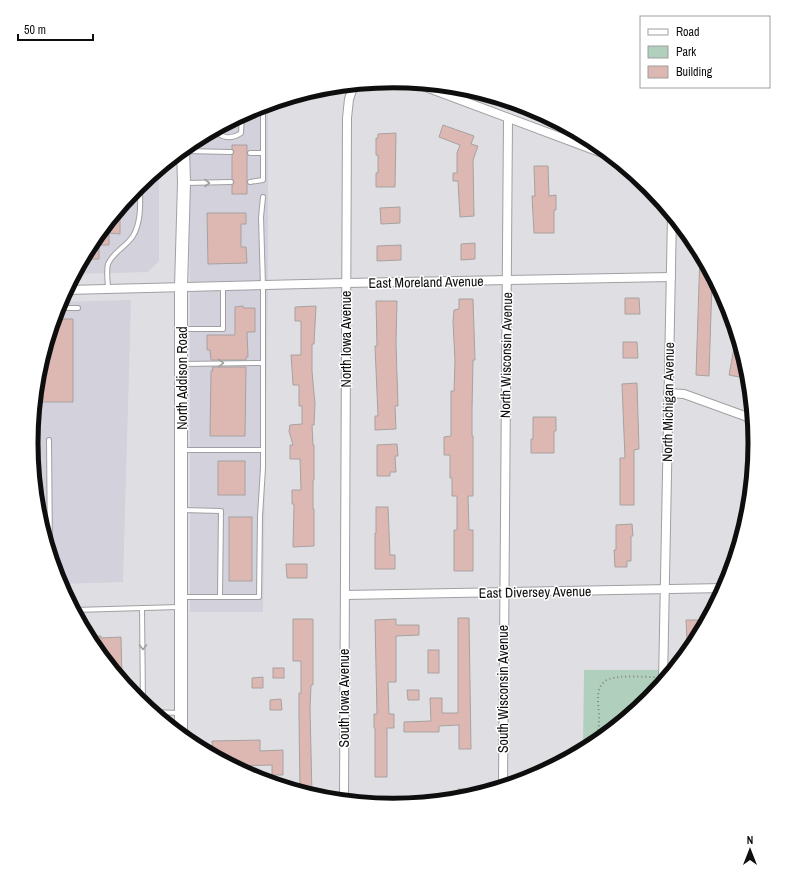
<svg xmlns="http://www.w3.org/2000/svg" width="786" height="886" font-family="'Archivo Narrow',sans-serif">
  <rect width="100%" height="100%" fill="#dfdfe3"/>
  <g fill="#d2d1dc">
    <polygon points="268,104 268,283 263,612 190,612 190,292 188,145 255,108"/>
    <polygon points="159,169 159,261 148,272 75,274 92,242 137,187"/>
    <polygon points="131,300 123,582 60,584 38,513 31,443 38,372 60,302"/>
  </g>
  <polygon fill="#b1cfbd" points="584,670 673,670 649,699 594,744 583,750"/>
  <g fill="#ddb7b1" stroke="#a6a2a1">
    <polygon points="443,125 474,136 471,144 478,146 473,160 474,216 460,217 458,181 453,181 453,173 457,173 457,153 460,145 439,137"/>
    <polygon points="396,133 395,187 376,187 376,173 378,173 378,155 376,155 376,138 378,138 378,134"/>
    <polygon points="232,145 247,145 247,194 232,194 232,185 234,182 232,179 232,155 234,152 232,149"/>
    <polygon points="534,166 548,166 549,196 556,195 556,210 554,210 554,233 534,233 532,196 535,196"/>
    <polygon points="400,207 400,223 381,224 380,208"/>
    <polygon points="120,208 120,234 109,233 109,245 99,245 99,259 83,259 92,242"/>
    <polygon points="207,213 246,213 246,224 241,224 241,247 246,247 247,263 208,264"/>
    <polygon points="475,243 475,259 461,260 461,244"/>
    <polygon points="401,245 401,260 377,261 377,246"/>
    <polygon points="700,254 715,282 712,281 709,376 696,375"/>
    <polygon points="625,298 639,298 640,314 625,314"/>
    <polygon points="459,299 473,299 475,360 473,360 472,409 472,436 473,436 473,496 468,496 469,530 473,530 473,571 454,571 454,530 457,530 457,496 452,496 452,478 450,478 450,455 444,455 444,437 451,436 451,391 454,391 455,361 453,322 454,310 459,309"/>
    <polygon points="376,301 397,301 396,343 398,406 395,406 396,429 375,430 375,416 378,416 375,346 377,346"/>
    <polygon points="243,306 243,308 255,308 255,332 247,332 248,357 246,357 246,360 211,360 210,350 207,350 207,335 235,335 235,307"/>
    <polygon points="316,306 314,344 312,344 312,371 315,404 314,425 312,425 313,445 314,445 314,480 313,480 313,509 314,509 314,546 293,547 294,504 292,504 292,490 301,490 300,459 290,459 290,445 293,445 289,431 290,425 302,424 302,406 299,406 299,385 293,385 292,369 291,355 301,355 301,321 295,321 295,307"/>
    <polygon points="54,319 73,319 73,402 35,402 38,372"/>
    <polygon points="623,342 637,342 638,358 623,358"/>
    <polygon points="734,348 741,349 749,379 729,375"/>
    <polygon points="212,367 246,367 245,436 210,436 211,371 213,371"/>
    <polygon points="637,383 639,449 634,450 634,505 620,505 620,458 625,458 622,384"/>
    <polygon points="533,417 556,417 556,431 554,431 554,453 531,453 531,439 533,439"/>
    <polygon points="397,444 398,456 395,456 396,472 390,472 390,476 377,476 377,445"/>
    <rect x="218" y="461" width="27" height="34"/>
    <polygon points="376,507 388,507 390,555 395,555 395,569 375,569 375,533 376,533"/>
    <rect x="229" y="517" width="23" height="64"/>
    <polygon points="632,524 633,536 631,536 631,561 627,561 627,567 615,567 614,550 616,550 616,525"/>
    <polygon points="286,564 307,564 307,578 287,578"/>
    <polygon points="458,618 469,618 471,749 459,749 459,725 439,726 439,732 404,732 404,722 431,721 430,698 442,698 442,713 458,713"/>
    <polygon points="293,619 313,619 313,685 311,685 310,708 312,795 300,791 299,716 299,693 301,693 301,661 293,661"/>
    <polygon points="396,619 396,625 419,625 419,635 396,636 396,682 388,682 389,714 394,714 394,728 387,728 387,777 375,777 375,728 374,728 374,714 377,714 375,620"/>
    <polygon points="686,620 698,620 699,636 689,650 689,640 687,640"/>
    <polygon points="88,636 101,636 101,638 121,637 122,680 92,644"/>
    <rect x="428" y="650" width="11" height="23"/>
    <rect x="273" y="668" width="11" height="10"/>
    <polygon points="263,677 263,688 252,688 252,678"/>
    <polygon points="407,690 419,690 419,700 408,700"/>
    <polygon points="281,699 282,710 270,710 270,700"/>
    <polygon points="260,740 260,751 283,750 283,775 272,775 272,765 232,766 213,755 212,741"/>
    <polygon points="458,789 470,789 470,796 458,799"/>
  </g>
  <g fill="none" stroke-linecap="round" stroke-linejoin="round">
    <defs>
      <g id="lane">
        <path d="M215,130C222,139 232,139 241,133L242,115"/>
        <polyline points="184,151 231,152"/>
        <polyline points="250,153 263,153"/>
        <polyline points="250,182 263,180 263,106"/>
        <polyline points="186,183 231,182"/>
        <path d="M108,289C108,282 106,271 108,264C113,252 126,247 133,236C142,221 140,201 140,184"/>
        <polyline points="58,308 78,308"/>
        <polyline points="182,329 223,329 223,287"/>
        <polyline points="182,364 263,363"/>
        <polyline points="49,440 50,554"/>
        <polyline points="182,450 263,450"/>
        <polyline points="182,510 221,511 220,597 183,597"/>
        <polyline points="220,597 259,597 260,516 263,468 263,286 261,217 263,197"/>
        <polyline points="142,608 143,704"/>
        <polyline points="74,610 179,607"/>
        <polyline points="153,712 179,713"/>
        <polyline points="257,778 261,778"/>
      </g>
      <g id="street">
        <polyline points="415,83 613,157"/>
        <polyline points="66,290 346,283 671,277"/>
        <polyline points="668,393 684,394 753,419"/>
        <polyline points="345,595 724,588"/>
        <polyline points="663,682 672,215"/>
        <polyline points="503,786 508,118"/>
        <polyline points="344,800 347,118 349,99 354,85"/>
      </g>
      <polyline id="secondary" points="181,735 181,287 184,183 183,149"/>
    </defs>
    <use href="#lane" stroke="#a0a0a4" stroke-width="6"/>
    <use href="#street" stroke="#a0a0a4" stroke-width="10"/>
    <use href="#secondary" stroke="#a0a0a4" stroke-width="14"/>
    <path stroke="#848486" stroke-width="2" stroke-dasharray="1 3" stroke-linecap="butt" d="M597,742C598,735 599,728 599,720C600,707 592,686 609,679C621,675 643,677 656,677"/>
    <use href="#lane" stroke="#fff" stroke-width="4"/>
    <use href="#street" stroke="#fff" stroke-width="8"/>
    <use href="#secondary" stroke="#fff" stroke-width="12"/>
  </g>
  <defs><path id="oneway-chevron" d="M-2-3.5L2.5 0L-2 3.5" fill="none" stroke-width="1.6" stroke-linecap="round" stroke-linejoin="round"/></defs>
  <g stroke="#9f9f9f">
    <use href="#oneway-chevron" transform="translate(207 183)"/>
    <use href="#oneway-chevron" transform="translate(221 363) rotate(-1)"/>
    <use href="#oneway-chevron" transform="translate(143 647) rotate(90)"/>
  </g>
  <g text-anchor="middle" dominant-baseline="central" stroke-width="3" stroke-linejoin="round" paint-order="stroke">
    <g font-size="14" fill="#0e0e0f" stroke="#fff">
      <text transform="translate(426 282) rotate(-1)">East Moreland Avenue</text>
      <text transform="translate(346 339) rotate(-90)">North Iowa Avenue</text>
      <text transform="translate(506 355) rotate(-89)">North Wisconsin Avenue</text>
      <text transform="translate(182 378) rotate(-90)">North Addison Road</text>
      <text transform="translate(668 402) rotate(-89)">North Michigan Avenue</text>
      <text transform="translate(535 592) rotate(-1)">East Diversey Avenue</text>
      <text transform="translate(503 689) rotate(-90)">South Wisconsin Avenue</text>
      <text transform="translate(344 698) rotate(-90)">South Iowa Avenue</text>
    </g>
  </g>
  <path d="M0 0H786V886H0ZM38 443a355 355 0 1 1 710 0a355 355 0 1 1-710 0Z" fill="#fff" fill-rule="evenodd"/>
  <path fill="none" stroke="#0e0e0f" stroke-width="5" d="M38 443a355 355 0 1 1 710 0a355 355 0 1 1-710 0Z"/>
  <rect x="640" y="16" width="130" height="72" fill="#ffffff" stroke="#9f9f9f"/>
  <rect x="648" y="29" width="20" height="6" fill="#ffffff" stroke="#9f9f9f"/>
  <text x="676" y="36" font-size="12" fill="#0e0e0f">Road</text>
  <rect x="648" y="46" width="20" height="12" fill="#b1cfbd" stroke="#9f9f9f"/>
  <text x="676" y="56" font-size="12" fill="#0e0e0f">Park</text>
  <rect x="648" y="66" width="20" height="12" fill="#ddb7b1" stroke="#9f9f9f"/>
  <text x="676" y="76" font-size="12" fill="#0e0e0f">Building</text>
  <g transform="translate(750 850)" stroke="#ffffff" stroke-width="3" paint-order="stroke">
  <path d="M0-3L7 15L0 10L-7 15Z" fill="#0e0e0f"/>
  <text y="-6" font-size="11" font-weight="bold" text-anchor="middle" fill="#0e0e0f">N</text>
  </g>
  <path d="M18 34v6h75v-6" fill="none" stroke="#0e0e0f" stroke-width="2"/>
  <text x="24" y="34" font-size="12" fill="#0e0e0f" stroke="#ffffff" stroke-width="3" paint-order="stroke">50 m</text>
</svg>
